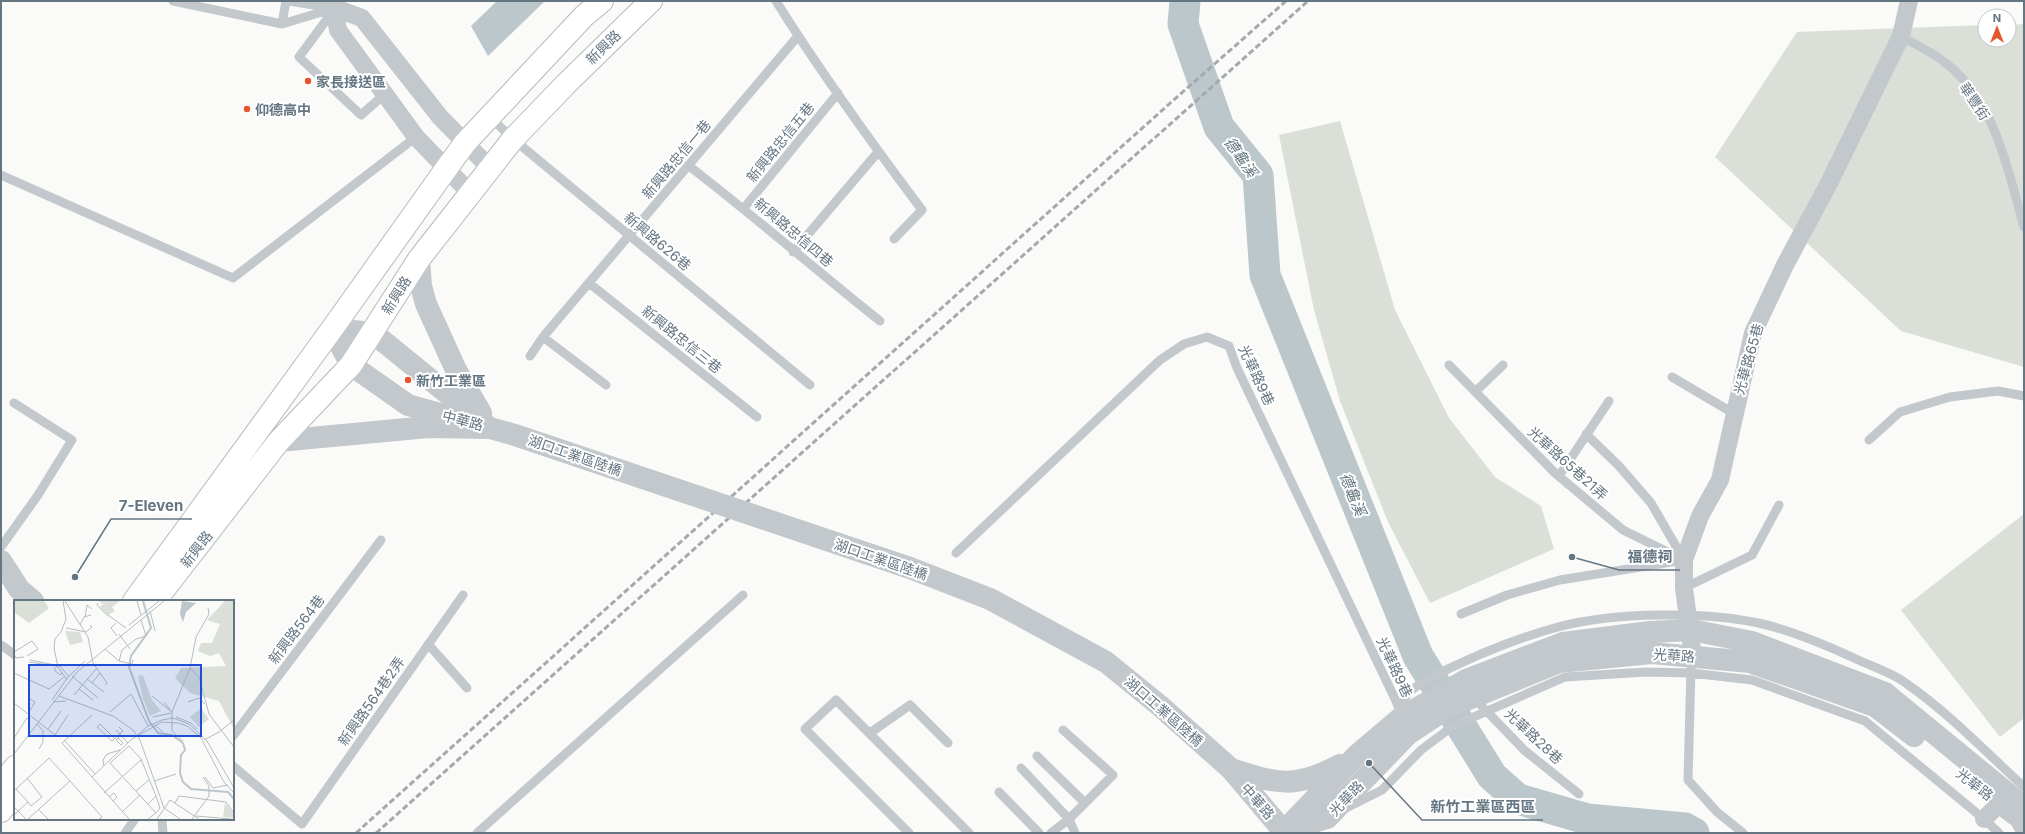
<svg xmlns="http://www.w3.org/2000/svg" width="2025" height="834" viewBox="0 0 2025 834" font-family="Inter,'Noto Sans TC',sans-serif">
	<rect width="100%" height="100%" fill="#fafaf8"/>
	<!-- green -->
	<path fill="#dadfd7" d="M2024,24V367L1901,331L1715,157L1797,32L1985,25V40H2009V25Z
		M1340,121L1395,310L1449,418L1495,477L1541,506L1554,549L1430,603L1388,522L1340,401L1314,310L1279,135Z
		M2024,514V718L2000,737L1901,610Z"/>
	<!-- water -->
	<path fill="#bbc7cb" d="M497,1H545L488,56L471,26Z"/>
	<g fill="none" stroke-linecap="round" stroke-linejoin="round">
		<!-- river -->
		<path stroke="#bbc7cb" stroke-width="31" d="M1185,1L1183,24L1219,127L1258,175L1265,275L1418,656L1492,776L1518,799L1587,819L1685,828L1694,833"/>
		<defs>
			<path id="primary" d="M134,601L332,329L446,169L465,143L584,16L602,1
				M155,601L279,441L351,365L419,259L513,139L566,84L651,1
				M1,786L15,767
				M1,811L15,792"/>
		</defs>
		<!-- primary casing -->
		<use href="#primary" stroke="#b5babe" stroke-width="24"/>
		<!-- service -->
		<path stroke="#c3c8cc" stroke-width="9" d="M173,1L282,24L335,8
			M289,1L332,8
			M776,1C821,73 871,142 922,210L894,239
			M333,11L299,57L361,115L385,94
			M282,24L286,1
			M1901,36C1916,45 1934,53 1947,64C1996,103 2008,171 2024,227
			M490,117L513,139L810,385
			M689,166C754,216 816,270 880,321
			M1,175L233,278L416,137
			M744,208L838,93
			M793,252L878,152
			M589,283L757,417
			M543,337L606,385
			M530,356L543,337L798,36
			M1449,365L1555,473L1623,530L1684,560
			M1672,377L1733,413
			M1475,392L1503,365
			M1586,434L1619,466L1651,503L1684,560
			M1869,440L1900,412L1950,397L1998,391L2024,396
			M1559,476L1609,401
			M1,547L38,495L72,440L14,403
			M956,553L1160,360L1184,344L1207,337L1229,346L1237,368L1396,701L1402,717
			M1684,588L1752,555L1779,505
			M1461,614L1507,595L1560,580L1684,560
			M428,644L467,688
			M1,645L15,655
			M1691,668L1688,780L1717,812L1743,833
			M1473,697L1524,750L1579,794
			M1402,715C1403,708 1403,701 1407,695C1415,682 1466,661 1481,654C1507,643 1532,634 1558,627C1614,612 1707,611 1763,624C1795,632 1826,645 1856,659C1873,667 1893,673 1907,684C1950,714 1986,752 2024,787
			M870,733L910,705L948,743
			M233,736L381,540
			M1037,756L1084,802
			M233,766L302,824L463,595
			M1021,768L1069,819L1075,833
			M999,792L1039,833
			M1346,808L1382,790L1421,750L1453,726L1565,677L1646,672L1691,673L1752,680L1865,721L1984,819L1999,833
			M162,819L163,833
			M125,833L135,819
			M477,833L743,595
			M909,833L805,729L836,700L969,833
			M1051,833L1069,819L1113,775L1063,730"/>
		<!-- minor -->
		<path stroke="#c3c8cc" stroke-width="18" d="M333,1L338,30L416,137L471,194
			M335,8L362,18L440,117L491,169
			M1693,657L1684,588V560L1700,516L1720,480L1753,333L1785,265L1828,185L1901,36L1909,1
			M1984,819L2000,803"/>
		<!-- tertiary -->
		<path stroke="#c3c8cc" stroke-width="22" d="M419,259L421,286L426,304L456,370L481,413
			M332,329L351,365L408,405L458,419
			M332,329L373,333L485,424
			M279,441L428,427L490,428
			M1,561L19,589L33,601
			M1231,769C1278,784 1295,789 1340,765
			M1231,769L1285,833
			M2000,803L2020,818L2024,825
			M1287,830L1327,818L1408,734L1449,707L1559,662L1652,653L1750,662L1875,706L1914,736
			M1284,831L1356,756L1402,717L1466,680L1563,643L1650,632L1691,630L1752,642L1885,693L2024,807"/>
		<!-- primary -->
		<use href="#primary" stroke="#fff" stroke-width="22"/>
		<!-- rail -->
		<path stroke="#a2aab0" stroke-width="3" stroke-dasharray="6 3" stroke-linecap="butt" d="M356,833L1168,105L1286,1
			M376,833L1308,1"/>
		<!-- tertiary-bridge -->
		<path stroke="#c3c8cc" stroke-width="22" d="M490,428L515,435L910,568L990,599L1106,662L1159,705L1231,769"/>
	</g>
	<!-- markers -->
	<g fill="#e4572e" stroke="#fff" stroke-width="1.5">
		<circle cx="308" cy="81" r="4"/>
		<circle cx="247" cy="109" r="4"/>
		<circle cx="408" cy="380" r="4"/>
	</g>
	<g text-anchor="middle" dominant-baseline="central" stroke-width="4" stroke-linejoin="round" paint-order="stroke">
		<!-- street labels -->
		<g font-size="14" fill="#657683" stroke="#fff">
			<text transform="translate(603 47) rotate(-44)">新興路</text>
			<text transform="translate(1975 101) rotate(56)">華豐街</text>
			<text transform="translate(780 142) rotate(-51)">新興路忠信五巷</text>
			<text transform="translate(676 159) rotate(-50)">新興路忠信一巷</text>
			<text transform="translate(794 232) rotate(40)">新興路忠信四巷</text>
			<text transform="translate(658 241) rotate(40)">新興路626巷</text>
			<text transform="translate(396 295) rotate(-58)">新興路</text>
			<text transform="translate(682 339) rotate(39)">新興路忠信三巷</text>
			<text transform="translate(1748 359) rotate(-74)">光華路65巷</text>
			<text transform="translate(1257 375) rotate(65)">光華路9巷</text>
			<text transform="translate(463 420) rotate(15)">中華路</text>
			<text transform="translate(575 455) rotate(19)">湖口工業區陸橋</text>
			<text transform="translate(1568 463) rotate(42)">光華路65巷21弄</text>
			<text transform="translate(196 549) rotate(-52)">新興路</text>
			<text transform="translate(881 559) rotate(19)">湖口工業區陸橋</text>
			<text transform="translate(296 629) rotate(-53)">新興路564巷</text>
			<text transform="translate(1674 655) rotate(4)">光華路</text>
			<text transform="translate(1395 667) rotate(65)">光華路9巷</text>
			<text transform="translate(371 701) rotate(-55)">新興路564巷2弄</text>
			<text transform="translate(1164 711) rotate(41)">湖口工業區陸橋</text>
			<text transform="translate(1534 736) rotate(43)">光華路28巷</text>
			<text transform="translate(1975 784) rotate(38)">光華路</text>
			<text transform="translate(1346 798) rotate(-46)">光華路</text>
			<text transform="translate(1258 801) rotate(49)">中華路</text>
		</g>
		<!-- poi labels -->
		<g font-size="14" font-weight="bold" fill="#657683" stroke="#fff" text-anchor="start">
			<text x="316" y="81">家長接送區</text>
			<text x="255" y="109">仰德高中</text>
			<text x="416" y="380">新竹工業區</text>
		</g>
		<!-- water labels -->
		<g font-size="15" font-style="italic" fill="#60757c" stroke="#fff">
			<text transform="translate(1241 157) rotate(55)">德龜溪</text>
			<text transform="translate(1353 494) rotate(68)">德龜溪</text>
		</g>
	</g>
	<!-- overview -->
	<g transform="translate(14 600)">
		<rect width="220" height="220" fill="#fafaf8"/>
		<path d="M0,1H30L35,8L15,23L0,12ZM85,1H106L98,7L101,11L94,15L86,7L93,1L88,4ZM211,1H220V129L205,101L176,93L161,78L167,68L212,66L205,53L196,56L184,51L187,43H198L206,24L193,20ZM51,31L66,32L69,42L56,45ZM129,75L138,100L147,111L136,116L129,99L124,76ZM187,108L195,119L185,127L176,117ZM211,203L220,214V218L209,217Z" fill="#dadfd7"/>
		<path d="M168,1L182,3L172,12L169,22L166,14Z" fill="#bbc7cb"/>
		<path fill="none" stroke="#bbc7cb" stroke-width="2" d="M129,1L137,28L117,56L115,67L135,121L144,133L158,135L169,143L171,150L167,155L166,173L169,182L177,189L214,192L220,199"/>
		<path fill="none" stroke="#b5bdc2" stroke-width="1" d="M49,1L52,19L47,32L41,39L40,48L44,67L53,80M51,1L74,37L79,63L93,83L91,85M123,1L127,15M84,3L83,5L91,13L112,28M136,11L141,31M71,17L73,5L78,9M102,23L97,28L103,36M66,25L70,17L77,15M115,25L145,1M52,28L72,32L78,27L76,25M105,34L116,49M91,49L105,61L118,64L119,60M0,52L18,41L24,49L13,56M0,54L2,58L10,57M16,60L46,66L55,77M105,61L108,50L122,39L132,36L127,20M15,62L41,66M43,66L40,70L46,75L48,73M176,68L185,77L195,114L220,147M0,73L35,89L50,77M58,76L84,98M73,79L90,92M78,83L86,73M65,89L79,100M60,95L83,68M45,96L99,116L119,130L126,140L150,208M138,96L158,112M38,100L54,77L71,61M39,102L52,101M150,102L158,112M174,102L185,98L191,104M0,103L41,135L54,115M15,112L21,102L16,99M96,112L117,94L134,126M78,115L48,143L78,177L118,139L148,122L164,123L173,126L187,138L210,182L220,193M139,117L157,113M162,117L177,123L183,129M23,124L29,131V142L25,149M140,124L149,132M83,127L98,141L109,131L105,127M83,127L86,124L101,139M34,129L47,111M102,130L114,143M124,135L134,126L148,120L159,118L175,124L193,141L220,188M0,138L13,118L16,121M104,138L109,143L107,145L102,140L106,136M50,140L81,174M190,140L205,132L220,120M169,141L158,131V112L176,68L182,37L195,14L194,8M0,154L63,72L150,1M96,163L115,146L127,159L142,196L134,204M96,163L142,213L134,219M90,166L89,160L93,154L106,150M78,177L115,219M191,177L199,188L214,185M13,178L28,197L17,206L14,202M140,181L162,174M2,189L35,158L56,181M0,190L2,189L14,202L0,215M122,191L135,180M90,193L127,160M95,197L100,193L103,197L99,201M161,203L165,196L212,202L220,213M0,207L12,219M150,208L166,219M25,210L34,219M108,212L126,195M142,213L146,208L142,196M182,216L217,219M14,219L56,181L88,217L85,219M143,219L156,200L185,219M178,219L195,196V186L189,177"/>
		<path fill="#1d4ed8" fill-opacity="0.15" stroke="#1d4ed8" stroke-width="2" d="M15,65H187V136H15Z"/>
		<rect width="220" height="220" fill="none" stroke="#657683" stroke-width="2"/>
	</g>
	<!-- callouts -->
	<path fill="none" stroke="#657683" stroke-width="1.5" d="M75 577L111 519H192M1572 557L1619 570H1680M1369 763L1422 820H1543"/>
	<g fill="#657683" stroke="#fff" stroke-width="1.5">
		<circle cx="75" cy="577" r="4"/>
		<circle cx="1572" cy="557" r="4"/>
		<circle cx="1369" cy="763" r="4"/>
	</g>
	<g font-size="15" text-anchor="middle" font-weight="bold" fill="#657683" stroke="#fff" stroke-width="4" stroke-linejoin="round" paint-order="stroke">
		<text x="151" y="511">7-Eleven</text>
		<text x="1650" y="562">福德祠</text>
		<text x="1483" y="812">新竹工業區西區</text>
	</g>
	<!-- border -->
	<rect width="2025" height="834" fill="none" stroke="#657683" stroke-width="4"/>
	<!-- north arrow -->
	<g transform="translate(1997 28)"><circle r="19" fill="#ffffff" stroke="#c1c8cd"/>
	<path d="M0-3L7 15L0 10L-7 15Z" fill="#e4572e"/>
	<text y="-6" font-size="11" font-weight="bold" text-anchor="middle" fill="#657683">N</text>
	</g>
</svg>
